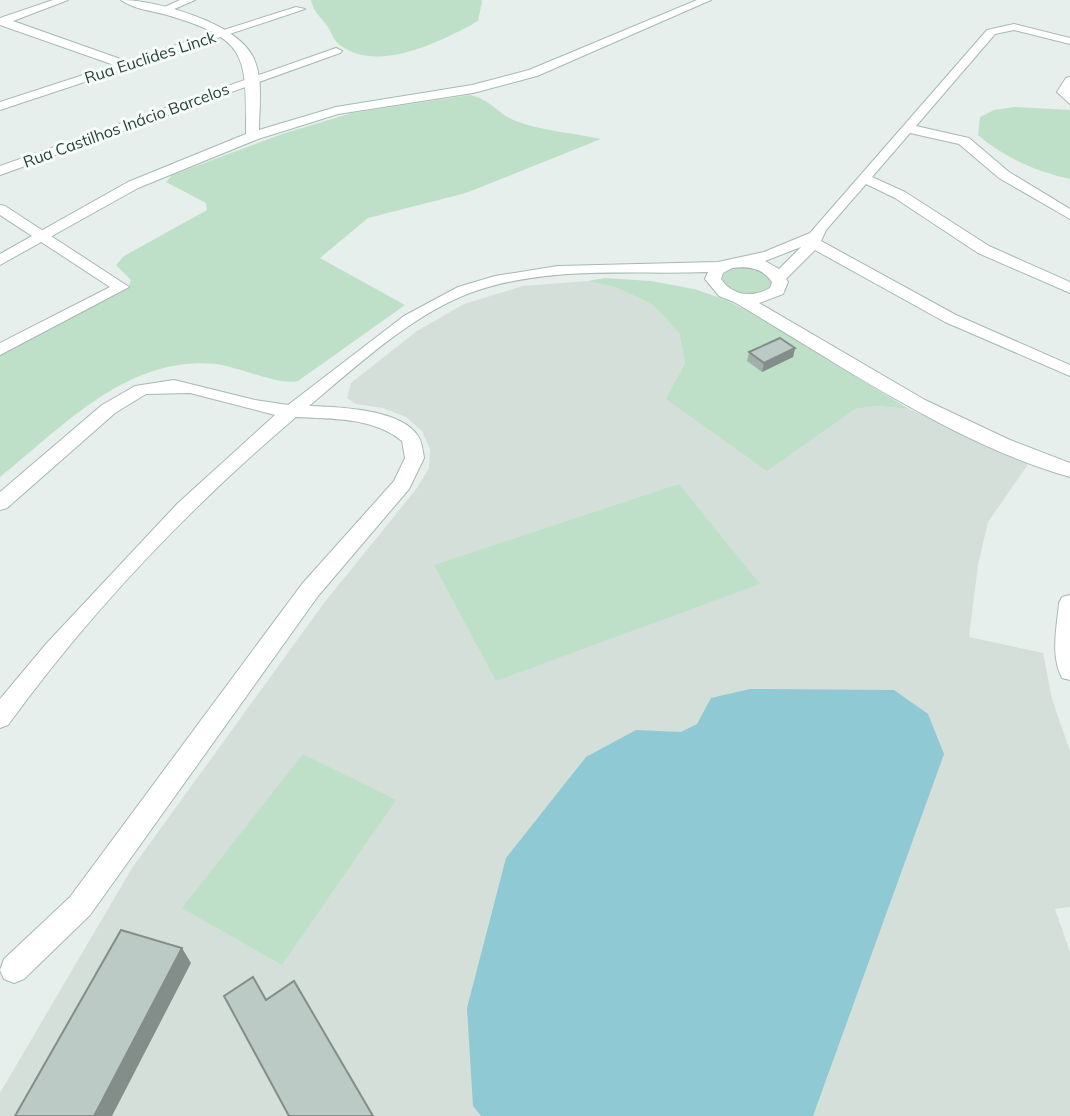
<svg xmlns="http://www.w3.org/2000/svg" width="1070" height="1116" viewBox="0 0 1070 1116" font-family="Mulish,sans-serif">
	<rect width="100%" height="100%" fill="#e6efeb"/>
	<!-- built -->
	<path fill="#d4dfda" d="M588,281L618,288L653,305L679,333L685,363L667,399L841,418L855,409L877,406L909,409L1029,463L988,522L978,565L969,637L1043,653L1052,699L1070,751V907L1055,909L1070,952V1116H0V1093L132,868L324,603L417,488L429,468L430,449L422,431L406,417L383,408L356,404L347,398L351,383L417,331L464,304L523,286Z"/>
	<!-- green -->
	<path fill="#bfe0c8" d="M311,0H481L482,2L478,21C443,41 377,74 340,45C333,40 332,33 328,27C320,16 314,13 311,0Z
		M470,95C492,100 496,113 516,121C543,131 573,133 601,139L466,193L368,218L320,258L405,305L298,381C280,386 239,367 216,364C127,355 63,427 0,477V355L128,288L131,280L116,265L124,256L207,210L206,203L166,182L172,175L282,134L352,113Z
		M1014,107L1070,110V179C1035,171 1005,158 978,135L980,117L994,110Z
		M743,267L767,274L772,281L769,288C755,297 724,297 722,276L727,270Z
		M605,278L651,281L694,289L726,300L756,315L909,409L877,406L855,409L767,471L666,399L685,363L679,333L653,305L618,288L588,281Z
		M679,484L760,584L496,681L434,565Z
		M303,754L396,800L282,965L182,908Z"/>
	<!-- water -->
	<path fill="#8ec9d4" d="M750,689L894,690L928,714L944,754L813,1116H481L473,1106L467,1008L506,858L586,757L636,730L681,732L697,724L711,698Z"/>
	<g fill="none" stroke-linecap="round" stroke-linejoin="round">
		<defs>
			<path id="street" d="M53,0H68L13,21L126,61L296,7L305,9L0,110V102L114,65L0,25V18Z
				M180,0H195L165,13L156,11Z
				M1014,24L1070,38V44L1014,30L995,34L916,126L969,138L1009,172L1070,209V219L999,178L959,144L910,133L872,177L905,192L989,246L1070,282V293L978,253L895,198L866,184L826,230L821,241L956,315L1070,365V376L945,322L815,250L786,279L788,282L783,294L759,303L925,400L1010,440L1070,463V477C954,444 838,363 734,302L719,296L705,279L708,272C629,275 546,265 470,293C411,315 357,366 309,406C338,407 401,409 418,436C422,442 423,451 424,458L409,489L318,596L90,915L24,979L14,983L4,979L0,970L4,959L70,897L302,584L394,481L405,458L402,441C373,417 332,419 296,417C190,507 90,612 8,725L0,728V699L46,644L177,504L275,415L190,393L146,394L115,413L7,508L0,510V492L102,405L135,386L174,380L255,400L288,405L404,316L458,287L495,276L558,266L718,262L764,252L810,233L987,30ZM801,247L779,269L765,261ZM732,268C748,266 763,268 772,282L770,288C753,298 732,296 721,279L723,273Z
				M336,48L342,51L340,53L0,175V166Z
				M1070,77V104L1057,92L1066,78Z
				M0,205L5,206L129,287L0,355V343L110,287L0,215Z
				M1070,595V680L1062,678C1050,655 1057,627 1059,603L1062,597Z"/>
			<path id="secondary" d="M121,0C156,0 234,22 252,55C264,77 259,106 259,130L336,107L472,85L529,70L697,0H711L537,76L473,93L338,114L258,139L138,188L0,265V254L128,182L246,134C246,56 249,39 167,15C153,11 133,9 121,0Z"/>
		</defs>
		<!-- street casing -->
		<use href="#street" stroke="#a8b8b2" stroke-width="2"/>
		<!-- secondary casing -->
		<use href="#secondary" stroke="#a4bbb3" stroke-width="2"/>
		<!-- street -->
		<use href="#street" fill="#fff" fill-rule="evenodd"/>
		<!-- secondary -->
		<use href="#secondary" fill="#fff" fill-rule="evenodd"/>
	</g>
	<!-- wall -->
	<path fill="#a1aea9" d="M795,348L793,357L762,372L747,361L749,352Z"/>
	<!-- shaded-wall -->
	<path fill="#838d89" d="M795,348L793,357L762,372L764,363Z
		M182,948L191,963L112,1116H94Z"/>
	<!-- building -->
	<path fill="#bbcac4" stroke="#838d89" stroke-width="2" d="M780,338L795,348L764,363L749,352Z
		M121,930L182,948L94,1116H15Z
		M253,977L266,1000L294,981L373,1116H289L224,996Z"/>
	<g text-anchor="middle" dominant-baseline="central" stroke-width="6" stroke-linejoin="round" paint-order="stroke">
		<!-- far-street labels -->
		<g font-size="16" fill="#24423a" stroke="#f7fbf9">
			<text transform="translate(150 57) rotate(-18)">Rua Euclides Linck</text>
			<text transform="translate(126 125) rotate(-20)">Rua Castilhos Inácio Barcelos</text>
		</g>
	</g>
</svg>
